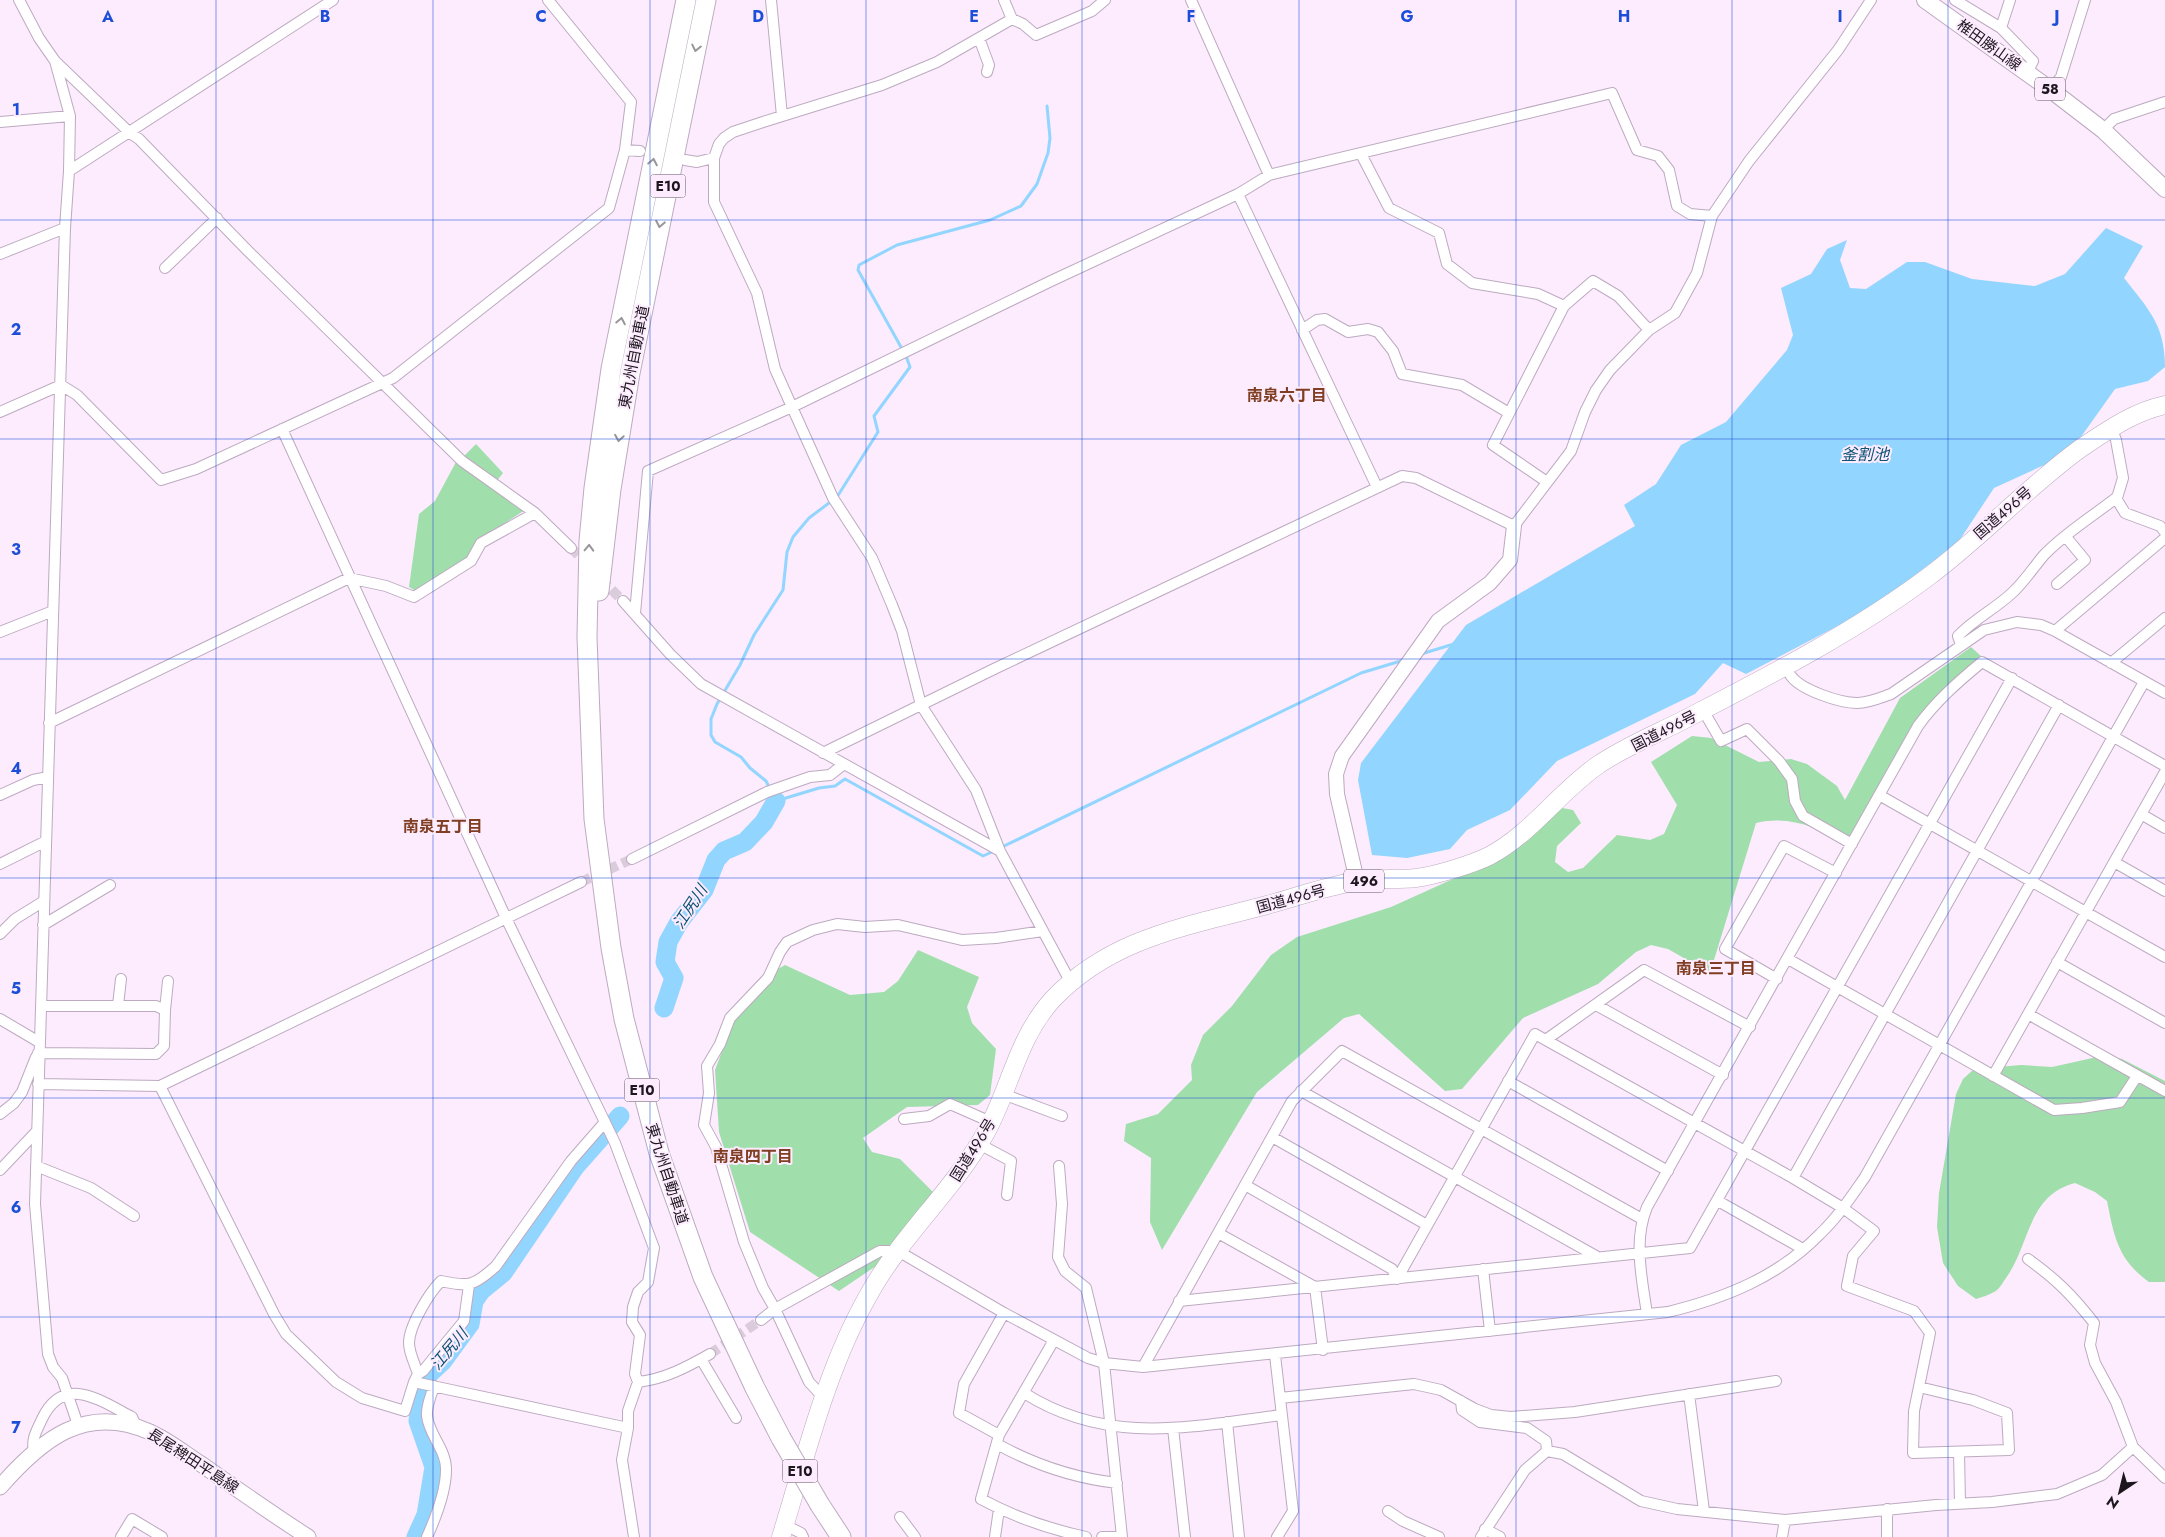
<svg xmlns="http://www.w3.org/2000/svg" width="2165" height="1537" viewBox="0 0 2165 1537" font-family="Jost,'Noto Sans JP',sans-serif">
	<rect width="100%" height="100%" fill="#fcecfe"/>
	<!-- green -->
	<path fill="#a0deab" d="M476,444L503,473L496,482L463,457Z
		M456,462L525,510L477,541L467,558L416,591L409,587L419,514L435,501Z
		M1971,647L1981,656L1924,710L1847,842C1815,828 1791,815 1756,823L1710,973L1668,949L1651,945L1636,952L1598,984L1523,1018L1462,1089L1445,1091L1359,1014L1344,1018L1257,1092L1162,1250L1150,1222L1151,1158L1124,1141L1126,1124L1158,1114L1192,1080L1191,1065L1203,1035L1232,1006L1271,955L1297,937L1391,907L1495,860L1557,807L1573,810L1581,823L1557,846L1555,862L1568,872L1583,868L1617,835L1650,840L1664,834L1677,805L1651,762L1692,736L1711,738L1759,762L1791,759L1807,764L1837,786L1845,800L1900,698Z
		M918,950L979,977L967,1007L972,1023L996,1049L990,1095L978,1105L907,1107L863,1138L872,1152L900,1159L934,1193L879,1264L839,1291L750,1232L719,1132L715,1070L733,1023L771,973L785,965L850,995L884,992L898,981Z
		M2106,1055L2122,1059L2165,1081V1282H2149C2118,1260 2114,1236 2107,1201L2095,1192L2075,1183C2027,1196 2031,1243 2006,1278C2003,1282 1999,1290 1994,1292C1989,1295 1982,1297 1976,1299L1958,1286L1943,1263L1937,1227L1939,1193L1956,1094L1963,1079L1974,1069L2021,1065L2052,1067Z"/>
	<!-- water -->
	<path fill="#92d5fe" d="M2106,228L2143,246L2124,278C2149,310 2165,325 2165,367L2148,381L2115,389L2078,441L2053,461L1994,488L1959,541L1874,607L1746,674L1723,663L1695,694L1557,761L1510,810L1467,830L1450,849L1407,858L1372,855L1358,780L1361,763L1466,625L1635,526L1624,505L1656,484L1681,445L1726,422L1787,350L1793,335L1781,288L1811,274L1827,249L1847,240L1840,260L1850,288L1866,289L1907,262H1925L1972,279L2035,286L2065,274Z"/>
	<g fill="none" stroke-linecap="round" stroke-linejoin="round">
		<!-- stream -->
		<path stroke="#92d5fe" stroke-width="3" d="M1421,654L1454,644
			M1002,847L1361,673L1404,660
			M994,851L983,856L845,779L835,786L819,788L776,801L766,781L750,768L741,757L715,742L711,735V719L717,704L740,665L754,635L783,590L787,552L793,537L809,518L837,497L878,432L874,416L910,367L906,356L858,270L859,265L897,245L990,220L1021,206L1037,184L1048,153L1050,138L1047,106"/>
		<!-- river -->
		<path stroke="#92d5fe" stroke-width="19" d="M664,1008L674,978L665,962L668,942L679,922L704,890L716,860L724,851L745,842L764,822L776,801
			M416,1537L426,1515L434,1467L418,1421L421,1393L429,1374L443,1361L470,1324L474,1301L481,1291L503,1273L575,1167L620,1116"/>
		<!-- minor-tunnel -->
		<path stroke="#dbccdc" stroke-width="10" stroke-dasharray="10 5" stroke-linecap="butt" d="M571,548L589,566
			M601,579L623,601
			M581,882L632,859
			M710,1354L761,1320"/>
		<defs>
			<path id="minor" d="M19,0L39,38L55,61L130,133L139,139L248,251L462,461L535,513L571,548
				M771,0L782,116
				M1004,0L1012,19L1023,24L1036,35L1092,11L1105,0
				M1191,0L1269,175
				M1955,0L2001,28L2033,61L2027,73
				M1012,19L937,62L882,85L763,122L733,132L724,138L719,144L714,158V202L757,293L775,369L792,407L833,498L872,558L892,605L902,631L921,705L976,790L1000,851L1071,983
				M2001,28L2010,0
				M979,38L989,65L987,72
				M55,61L70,116L69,171L65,228L35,1204L48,1354L53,1367L62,1378L78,1425
				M2051,90L2061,77L2085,0
				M0,122L70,116
				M2103,130L2114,119L2165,102
				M625,150L640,151
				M1361,154L1389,208L1439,233L1447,264L1472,283L1538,294L1564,306
				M685,160L697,162L714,158
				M69,171L333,0
				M1238,194L1377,487
				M0,254L65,228
				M165,268L217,218
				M1302,330L1317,320L1325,319L1348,332L1368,329L1378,332L1393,351L1402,374L1462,385L1509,413
				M0,412L61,385L77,395L161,480L196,469L393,378L609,208L625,150L631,102L548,0
				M2111,427L2116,440L2123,478L2117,498
				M282,429L506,918L615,1143L654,1248L648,1282L638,1292L633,1307L632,1322L640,1335L635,1374L638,1382
				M1547,482L1493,445L1564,306L1593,281L1618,296L1649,330
				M2057,584L2085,560L2066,537
				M623,601L670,654L701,684L1000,851
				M635,613L648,471L792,407L1051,281L1238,194L1269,175L1612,93L1637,150L1658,156L1669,170L1677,206L1690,214L1712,216
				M2055,631L2165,538
				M0,632L53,611
				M1961,645L1958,636C1974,619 1995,609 2012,593C2024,582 2033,568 2044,555C2065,533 2093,516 2116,498L2125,513L2160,526L2165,532
				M2111,663L2165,618
				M1785,666C1787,669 1788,673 1791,676C1801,690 1840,703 1857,703C1869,703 1880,698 1891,694L1984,630L2017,622L2041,625L2055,631L2165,693
				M1703,710L1721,741L1747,729L1779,761L1792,779L1795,801L1803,816L1852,844
				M49,723L349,578L386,586L414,597L471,561L481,543L535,513
				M823,753L994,669L1402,476L1416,478L1514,526L1571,451L1585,412L1596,390L1610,370L1649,330L1675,313L1697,273L1712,216L1749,161L1838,50L1871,0
				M0,795L33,780L48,777
				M1879,795L2165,957
				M2141,814L2165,828
				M632,859L767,792L810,777L830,775L844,764
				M2114,862L2165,891
				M0,864L46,841
				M43,925L110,885
				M0,934L15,919L44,901
				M1788,959L2054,1110L2082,1108L2120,1102L2137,1076
				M2057,962L2165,1023
				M1777,979L1725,949L1784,846L1836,873
				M118,1005L121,979
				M1596,1005L1723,1075
				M165,1010L168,981
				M2028,1014L2165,1091
				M0,1019L39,1042
				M1547,1039L1644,970L1750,1027
				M38,1053L156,1054L164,1046L165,1010L156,1006H41
				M1993,1076L2165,772
				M1508,1081L1668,1171
				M38,1084L160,1086L581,882
				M160,1086L274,1314L286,1334L336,1382L362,1398L405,1411L414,1382L628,1428V1411L638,1382C665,1379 687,1367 710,1354
				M1301,1091L1596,1256
				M1003,1094L1062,1116
				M0,1114L14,1103L22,1092L36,1057
				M904,1119L929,1116L950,1104L991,1122
				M1272,1137L1427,1225
				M979,1144L1011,1161L1007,1195
				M36,1166L91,1188L134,1216
				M1059,1166L1062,1204L1058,1257L1065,1271L1086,1288L1104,1363L1122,1537
				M0,1170L37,1131
				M1793,1178L2059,705
				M1245,1185L1392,1269L1397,1279
				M1718,1201L1803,1249
				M1218,1233L1315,1287
				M2028,1259C2057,1280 2072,1295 2094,1323L2090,1345L2095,1363L2116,1402L2133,1447L2165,1478
				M1483,1269L1490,1331
				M1397,1279L1535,1034L1793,1178L1843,1208L1874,1231L1853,1256L1847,1286L1914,1311L1930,1333L1914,1411L1913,1453L2009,1450L2007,1413L1973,1400L1919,1387
				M1315,1287L1323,1350
				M1179,1301L1690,1248L2012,678
				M1647,1314C1642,1279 1633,1241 1647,1207L1918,726C1936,701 1959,681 1982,662L2165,766
				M761,1320L775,1309L880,1251H898L1004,1313L1088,1358L1104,1363L1143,1367L1668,1312C1725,1298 1778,1277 1820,1234C1838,1217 1851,1197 1865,1177L2144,682
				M1054,1340L999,1435L981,1499C1014,1517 1049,1529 1086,1537
				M1275,1355L1293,1511L1277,1537
				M701,1359L736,1418
				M1143,1367L1292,1101L1342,1051L1642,1219
				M418,1374L423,1371L464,1321L469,1285
				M414,1382L418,1374C415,1364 409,1353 409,1343C409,1326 429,1293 441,1281C469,1287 474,1286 496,1266L571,1161L605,1122
				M1024,1393C1108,1446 1189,1427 1281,1415
				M1689,1394L1704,1511
				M824,1398L809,1382L775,1309L763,1288L744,1242L716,1147L704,1125L709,1093L707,1066L720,1044L730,1018L768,978L780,952L787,942L813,930L837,924L865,927L898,925L962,940L996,938L1043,931
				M1280,1398L1414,1384L1441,1390L1475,1409L1491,1415L1511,1417L1575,1412L1776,1381
				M1461,1401L1462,1410L1480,1422L1527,1428L1546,1441L1547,1451
				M1227,1422L1239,1537
				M628,1428L622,1460L634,1537
				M1173,1428L1185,1537
				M999,1435L959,1413L964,1384L1004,1313
				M997,1444C1035,1465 1074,1478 1117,1483
				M34,1451C31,1439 37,1430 42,1419C64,1373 101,1401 132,1417L136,1426
				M1959,1452L1960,1503
				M1388,1511L1403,1521L1439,1537
				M900,1517L915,1537
				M785,1525L801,1533L803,1537
				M1485,1529L1500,1537
				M121,1537L132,1519L162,1537
				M427,1537C436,1517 446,1492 446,1470C447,1451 429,1435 427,1416C426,1406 431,1396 434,1386
				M995,1537L999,1509
				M1102,1537H1122
				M1481,1537L1525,1470L1547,1451L1563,1454L1641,1501L1677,1509L1785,1520L1936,1505L1992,1502L2057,1494L2102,1475L2133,1447
				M1782,1537L1785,1520
				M1887,1537V1509"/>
			<path id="tertiary" d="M1357,881L1337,794L1336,774L1342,756L1438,621L1490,583L1510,560L1514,526"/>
			<path id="secondary" d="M0,1487C41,1440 85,1403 150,1432C168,1440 184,1453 201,1464C237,1489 272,1514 308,1537"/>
			<path id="primary" d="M1925,0L2051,90L2103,130L2165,189"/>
			<path id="trunk" d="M781,1537C806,1456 826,1370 868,1296C900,1237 952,1192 985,1134C1010,1090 1017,1038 1053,999C1112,937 1189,926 1267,905C1297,897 1329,885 1359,881C1378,878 1397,880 1416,878C1434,876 1473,864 1489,856C1531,834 1559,792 1598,765C1629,744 1666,730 1699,712C1778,671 1857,630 1928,577C1982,537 2027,487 2081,448C2108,430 2133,412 2165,405"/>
			<path id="motorway" d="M686,0L611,369L594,488L589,541L587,637L594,819L611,948L624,1019L659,1153L703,1277L755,1388L781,1438
				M599,591L611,489L630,373L706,0
				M820,1505L841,1537"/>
		</defs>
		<!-- minor casing -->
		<use href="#minor" stroke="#bdaac0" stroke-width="12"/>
		<!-- tertiary casing -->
		<use href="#tertiary" stroke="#bdaac0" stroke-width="16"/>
		<!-- secondary casing -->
		<use href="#secondary" stroke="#bdaac0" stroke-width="17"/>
		<!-- primary casing -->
		<use href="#primary" stroke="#bdaac0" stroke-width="18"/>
		<!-- trunk casing -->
		<use href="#trunk" stroke="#bdaac0" stroke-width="19"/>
		<!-- motorway casing -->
		<use href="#motorway" stroke="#bdaac0" stroke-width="21"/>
		<!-- minor -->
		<use href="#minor" stroke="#fff" stroke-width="10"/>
		<!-- tertiary -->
		<use href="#tertiary" stroke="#fff" stroke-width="14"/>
		<!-- secondary -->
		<use href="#secondary" stroke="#fff" stroke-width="15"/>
		<!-- primary -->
		<use href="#primary" stroke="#fff" stroke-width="16"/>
		<!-- trunk -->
		<use href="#trunk" stroke="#fff" stroke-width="18"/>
		<!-- motorway -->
		<use href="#motorway" stroke="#fff" stroke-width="19"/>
		<defs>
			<path id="motorway-bridge" d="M781,1438L820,1505"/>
		</defs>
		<!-- motorway-bridge casing -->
		<use href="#motorway-bridge" stroke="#bdaac0" stroke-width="21" stroke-linecap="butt"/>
		<!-- motorway-bridge -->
		<use href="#motorway-bridge" stroke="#fff" stroke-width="19"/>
	</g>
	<!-- one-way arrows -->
	<defs><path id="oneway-chevron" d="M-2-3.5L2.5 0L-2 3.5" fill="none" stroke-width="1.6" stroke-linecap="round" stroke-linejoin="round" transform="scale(1.25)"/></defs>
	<g stroke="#99969a">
		<use href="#oneway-chevron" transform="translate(696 48) rotate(102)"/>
		<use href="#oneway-chevron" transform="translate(653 162) rotate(-79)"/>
		<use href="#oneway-chevron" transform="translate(660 224) rotate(101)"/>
		<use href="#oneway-chevron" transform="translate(621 321) rotate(-79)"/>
		<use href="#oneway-chevron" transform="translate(619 438) rotate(99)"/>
		<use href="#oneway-chevron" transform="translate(589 548) rotate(-88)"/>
	</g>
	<!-- grid -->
	<path fill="none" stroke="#1d4ed8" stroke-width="1" stroke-opacity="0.55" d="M216,0V1537M433,0V1537M650,0V1537M866,0V1537M1082,0V1537M1299,0V1537M1516,0V1537M1732,0V1537M1948,0V1537M0,220H2165M0,439H2165M0,659H2165M0,878H2165M0,1098H2165M0,1317H2165"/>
	<g text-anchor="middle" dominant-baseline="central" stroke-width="4" stroke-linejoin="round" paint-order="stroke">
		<!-- shield labels -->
		<g fill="#fcecfe" stroke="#605661" stroke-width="1">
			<rect x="2035" y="77.5" width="30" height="23" rx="4"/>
			<rect x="650.5" y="174.5" width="35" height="23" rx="4"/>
			<rect x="1344" y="869.5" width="40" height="23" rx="4"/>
			<rect x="624.5" y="1078.5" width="35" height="23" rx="4"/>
			<rect x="782.5" y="1459.5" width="35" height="23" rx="4"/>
		</g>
		<g font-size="14" font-weight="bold" fill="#1d161e">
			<text x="2050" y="89">58</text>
			<text x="668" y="186">E10</text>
			<text x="1364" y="881">496</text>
			<text x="642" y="1090">E10</text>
			<text x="800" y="1471">E10</text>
		</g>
		<!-- street labels -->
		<g font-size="15" fill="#1d161e" stroke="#fcecfe">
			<text transform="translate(1989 45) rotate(36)">椎田勝山線</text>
			<text transform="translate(634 357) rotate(-79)">東九州自動車道</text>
			<text transform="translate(2003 513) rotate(-41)">国道496号</text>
			<text transform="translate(1664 731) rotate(-27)">国道496号</text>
			<text transform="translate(1291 899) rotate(-15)">国道496号</text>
			<text transform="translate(973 1150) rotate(-58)">国道496号</text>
			<text transform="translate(667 1174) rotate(72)">東九州自動車道</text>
			<text transform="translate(193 1461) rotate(33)">長尾稗田平島線</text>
		</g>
		<!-- neighbourhood labels -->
		<g font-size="16" font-weight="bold" fill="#803e23" stroke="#fcecfe">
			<text x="1287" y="395">南泉六丁目</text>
			<text x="443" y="826">南泉五丁目</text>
			<text x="1716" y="968">南泉三丁目</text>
			<text x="753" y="1156">南泉四丁目</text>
		</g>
		<!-- water labels -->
		<g font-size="16" font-style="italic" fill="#0c5374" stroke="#fcecfe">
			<text x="1865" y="454">釜割池</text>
			<text transform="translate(690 907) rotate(-57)">江尻川</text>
			<text transform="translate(449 1349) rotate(-50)">江尻川</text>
		</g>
	</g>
	<g font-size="16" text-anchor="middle" font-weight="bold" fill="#1d4ed8" stroke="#fcecfe" stroke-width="4" stroke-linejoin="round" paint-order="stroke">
		<text x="108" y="22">A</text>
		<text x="325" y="22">B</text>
		<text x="541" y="22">C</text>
		<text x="758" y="22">D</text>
		<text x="974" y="22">E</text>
		<text x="1191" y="22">F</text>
		<text x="1407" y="22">G</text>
		<text x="1624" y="22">H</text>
		<text x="1840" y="22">I</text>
		<text x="2057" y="22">J</text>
		<text x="16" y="115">1</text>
		<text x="16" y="335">2</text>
		<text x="16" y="555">3</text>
		<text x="16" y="774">4</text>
		<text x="16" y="994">5</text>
		<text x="16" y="1213">6</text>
		<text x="16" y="1433">7</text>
	</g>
	<!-- north arrow -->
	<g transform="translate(2120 1492) rotate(215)" stroke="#fcecfe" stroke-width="4" paint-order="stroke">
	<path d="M0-4L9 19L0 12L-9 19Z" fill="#1d161e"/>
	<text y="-8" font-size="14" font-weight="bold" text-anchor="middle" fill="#1d161e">N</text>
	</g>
</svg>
